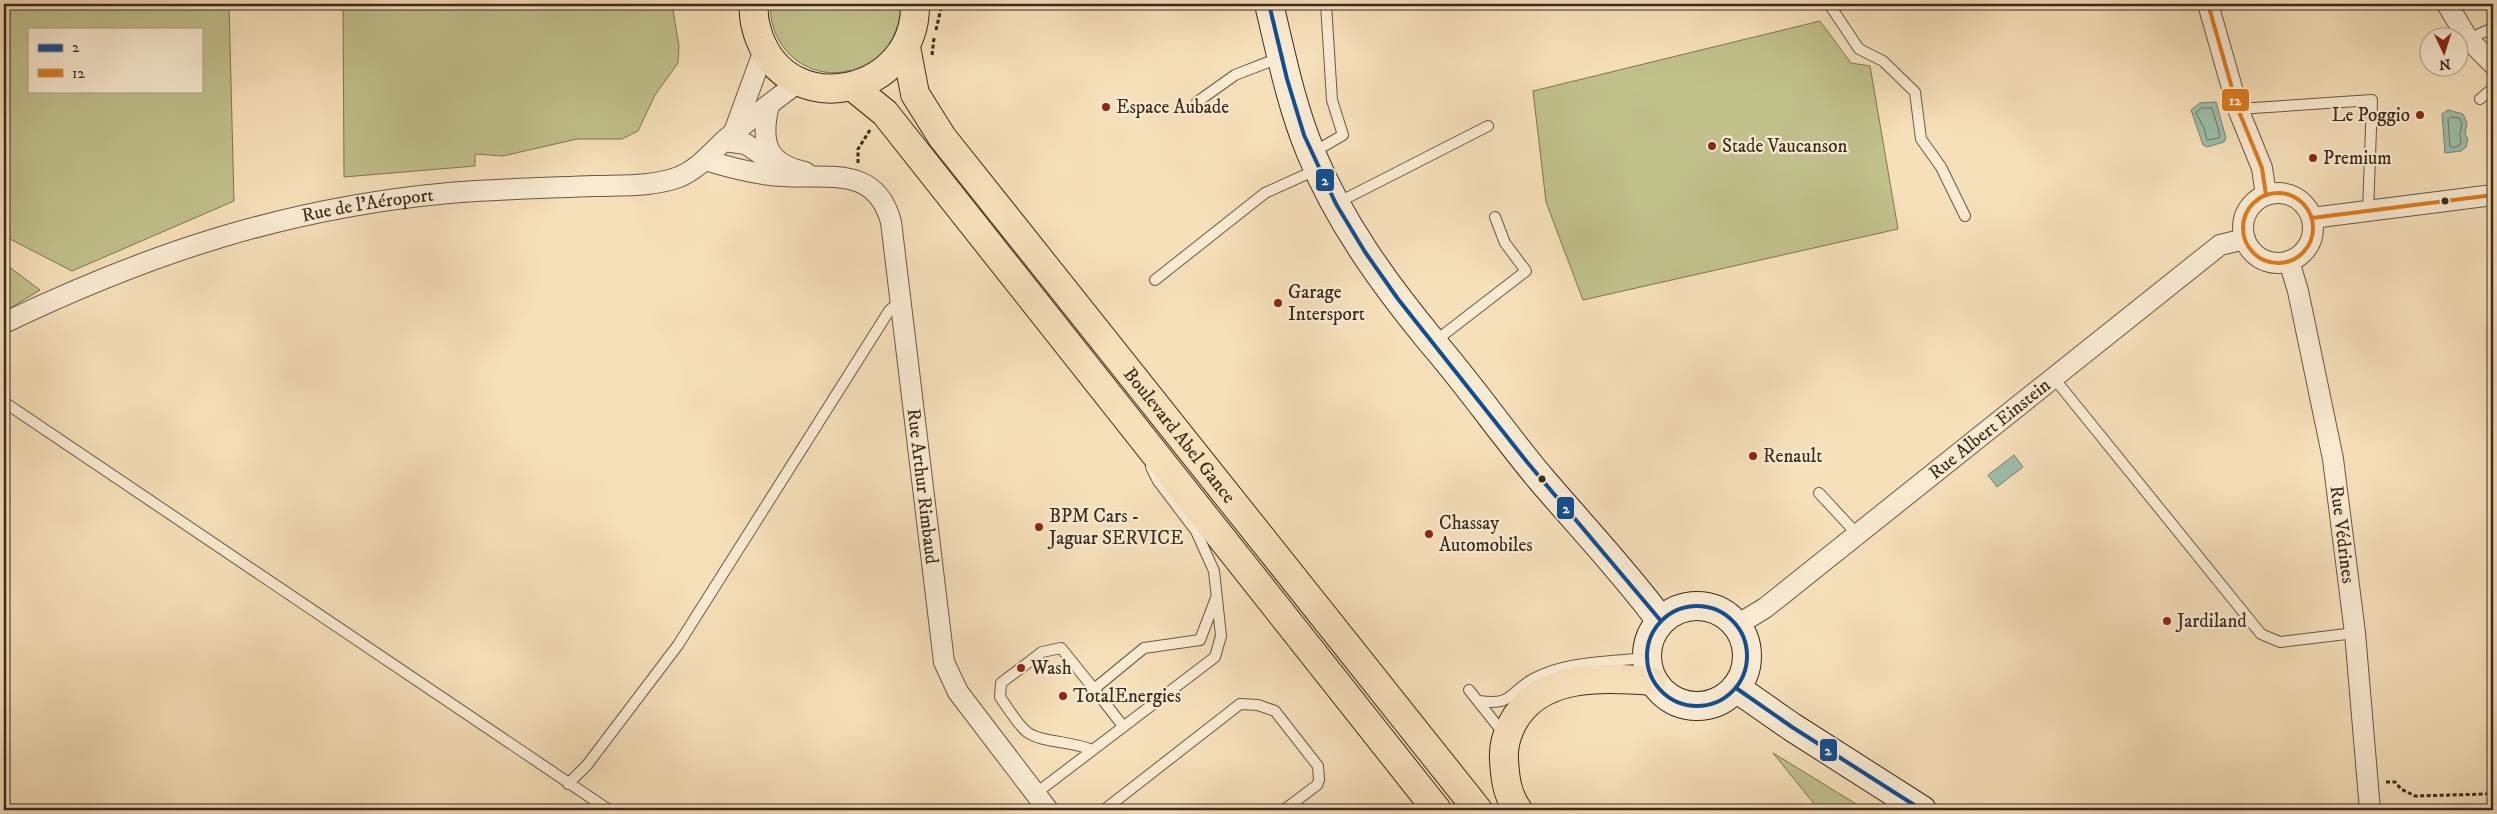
<svg xmlns="http://www.w3.org/2000/svg" width="2497" height="814" viewBox="0 0 2497 814" font-family="'IM FELL DW Pica',serif">
	<rect width="100%" height="100%" fill="#f6e0ba"/>
	<filter id="stains"><feTurbulence type="fractalNoise" baseFrequency=".004" numOctaves="4"/><feColorMatrix values="0 0 0 0 .2 0 0 0 0 .09 0 0 0 0 .02 0 0 0 .5 -.17"/></filter>
	<radialGradient id="worn" r=".72"><stop offset=".6" stop-color="#630" stop-opacity="0"/><stop offset="1" stop-color="#630" stop-opacity=".3"/></radialGradient>
	<!-- green -->
	<path fill="#c1c18c" stroke="#7e7654" fill-rule="evenodd" d="M4,4H229L234,201L72,271L4,236ZM29,29H201V91H29Z
		M343,4H672L679,46L678,63L655,95L638,131L622,139H577L503,156L475,154V166L344,177Z
		M771,4H901C902,15 899,22 895,33C883,66 837,83 806,66C783,55 768,28 771,4Z
		M1820,21L1851,63L1870,66L1898,229L1583,300L1546,202L1533,91Z
		M4,263L40,290L4,312Z
		M1773,753L1866,810H1867H1819Z"/>
	<!-- water -->
	<path fill="#9dbeab" stroke="#768372" d="M2216,102L2226,138L2224,142L2207,147L2203,145L2191,110L2200,103Z
		M2448,110L2463,114L2467,123L2465,134L2468,139L2466,147L2461,151L2445,153L2442,114Z
		M2014,455L2023,467L1997,487L1988,475Z"/>
	<g fill="none" stroke-linecap="round" stroke-linejoin="round">
		<!-- shore -->
		<path stroke="#6c7464" stroke-width="1" d="M2202,108H2212L2220,135L2219,138L2207,140L2204,128L2196,113Z
			M2451,117L2459,118L2462,124L2460,134L2461,144L2453,148L2450,146L2448,120Z"/>
		<defs>
			<path id="lane" d="M1829,4L1859,49L1883,61L1915,92L1921,139L1941,167L1965,216
				M2468,39L2493,28
				M2480,99L2493,88
				M1197,102L1235,75L1281,57
				M2238,109L2372,100L2368,213
				M1312,153L1343,135L1332,100L1326,4
				M1337,203L1488,126
				M1155,280L1265,193L1318,169
				M1434,342L1526,271L1505,243L1495,217
				M2053,377L2261,634L2280,642L2355,633
				M4,402L609,810
				M1819,493L1857,534
				M1469,690L1504,734
				M1479,701C1513,706 1508,693 1533,679C1566,661 1609,662 1646,658
				M1123,726L1094,689L1144,648L1200,640L1216,598
				M1092,750C1073,741 1042,743 1027,732C1017,724 1008,708 1000,697L1001,683L1042,652L1061,648L1094,689
				M568,784L587,765L678,645L889,311L900,301
				M1035,794L1215,657L1221,636L1214,571L1196,531L1158,481L1151,467
				M1104,810L1240,704L1258,705L1275,711L1318,766L1319,780L1317,785L1284,810"/>
			<g id="street">
				<path d="M2208,4L2238,109L2262,168L2266,195"/>
				<path d="M2447,4L2468,39L2493,64"/>
				<path d="M769,105C760,142 766,164 805,172"/>
				<path d="M734,132L764,50"/>
				<path d="M724,141L746,144L775,164"/>
				<path id="s1" d="M705,160C731,168 757,175 784,176C828,179 876,165 891,222L944,662L958,692L1048,810"/>
				<circle cx="2278" cy="228" r="35"/>
				<path d="M2312,218L2493,195"/>
				<path id="s2" d="M2289,261L2298,291L2333,459L2355,633L2370,810"/>
				<path id="s3" d="M4,323C150,253 286,208 449,193C497,189 545,188 594,186C622,185 652,187 679,177C698,169 710,154 725,140C749,120 774,100 799,82"/>
				<path id="s4" d="M1737,625L1765,608L2220,245L2245,239"/>
			</g>
			<path id="secondary" d="M1269,4C1281,54 1291,105 1311,153C1340,223 1385,285 1433,343C1471,387 1504,435 1541,479C1581,526 1624,571 1661,621
				M1647 656a50 50 0 1 1 100 0a50 50 0 1 1-100 0Z
				M1736,688L1792,727L1922,810"/>
			<g id="primary">
				<path d="M754,4C753,17 755,25 759,37C790,123 917,94 915,4"/>
				<path id="s5" d="M906,47L915,94L942,137L1478,810"/>
				<path d="M853,87L885,113L1437,810"/>
				<path d="M1518,810C1507,795 1505,778 1504,760C1503,746 1506,736 1512,724C1538,673 1604,677 1652,681"/>
			</g>
		</defs>
		<!-- lane casing -->
		<use href="#lane" stroke="#6a5844" stroke-width="12"/>
		<!-- street casing -->
		<use href="#street" stroke="#6a5844" stroke-width="22"/>
		<!-- secondary casing -->
		<use href="#secondary" stroke="#3b2a1d" stroke-width="30"/>
		<!-- primary casing -->
		<use href="#primary" stroke="#3b2a1d" stroke-width="30"/>
		<!-- path -->
		<path stroke="#3b2a1d" stroke-width="3" stroke-dasharray="4 2.5" stroke-linecap="butt" d="M936,30L942,4
			M932,55L934,38
			M858,163V149L870,130
			M2386,782H2395L2401,789L2415,796L2487,794L2493,791"/>
		<!-- lane -->
		<use href="#lane" stroke="#f9ebd2" stroke-width="10"/>
		<!-- street -->
		<use href="#street" stroke="#f9ebd2" stroke-width="20"/>
		<!-- secondary -->
		<use href="#secondary" stroke="#f9ebd2" stroke-width="28"/>
		<!-- primary -->
		<use href="#primary" stroke="#f6e0ba" stroke-width="28"/>
		<defs>
			<path id="bus-1" d="M1269,4L1287,79L1304,135L1336,204L1365,252L1398,299L1527,462L1661,621
				M1647 656a50 50 0 1 1 100 0a50 50 0 1 1-100 0Z
				M1736,688L1792,727L1922,810"/>
			<path id="bus-2" d="M2208,4L2238,109L2262,168L2266,195
				M2243 228a35 35 0 1 1 70 0a35 35 0 1 1-70 0Z
				M2312,218L2493,195"/>
		</defs>
		<!-- bus-1 casing -->
		<use href="#bus-1" stroke="#f9ebd2" stroke-width="8"/>
		<!-- bus-2 casing -->
		<use href="#bus-2" stroke="#f9ebd2" stroke-width="8"/>
		<!-- bus-1 -->
		<use href="#bus-1" stroke="#104e94" stroke-width="4"/>
		<!-- bus-2 -->
		<use href="#bus-2" stroke="#df7b1d" stroke-width="4"/>
	</g>
	<!-- markers -->
	<g fill="#8f2418" stroke="#f9ebd2" stroke-width="2">
		<circle cx="1106" cy="107" r="5"/>
		<circle cx="2420" cy="115" r="5"/>
		<circle cx="1712" cy="146" r="5"/>
		<circle cx="2313" cy="158" r="5"/>
		<circle cx="1278" cy="303" r="5"/>
		<circle cx="1753" cy="456" r="5"/>
		<circle cx="1039" cy="527" r="5"/>
		<circle cx="1429" cy="534" r="5"/>
		<circle cx="2167" cy="621" r="5"/>
		<circle cx="1021" cy="668" r="5"/>
		<circle cx="1063" cy="696" r="5"/>
	</g>
	<g fill="#3b2a1d" stroke="#f9ebd2" stroke-width="2">
		<circle cx="2445" cy="201" r="4.5"/>
		<circle cx="1542" cy="479" r="4.5"/>
	</g>
	<g text-anchor="middle" dominant-baseline="central" stroke-width="4.5" stroke-linejoin="round" paint-order="stroke">
		<!-- poi labels -->
		<g font-size="19" fill="#3b2a1d" stroke="#f9ebd2" text-anchor="start">
			<text x="1116" y="107">Espace Aubade</text>
			<text x="2410" y="115" text-anchor="end">Le Poggio</text>
			<text x="1722" y="146">Stade Vaucanson</text>
			<text x="2323" y="158">Premium</text>
			<text x="1288" y="292">Garage<tspan x="1288" dy="22">Intersport</tspan></text>
			<text x="1763" y="456">Renault</text>
			<text x="1049" y="516">BPM Cars -<tspan x="1049" dy="22">Jaguar SERVICE</tspan></text>
			<text x="1439" y="523">Chassay<tspan x="1439" dy="22">Automobiles</tspan></text>
			<text x="2177" y="621">Jardiland</text>
			<text x="1031" y="668">Wash</text>
			<text x="1073" y="696">TotalEnergies</text>
		</g>
		<!-- street labels -->
		<g font-size="19" fill="#3b2a1d" stroke="#f9ebd2">
			<text stroke="none"><textPath href="#s3" startOffset="384">Rue de l'Aéroport</textPath></text>
			<text stroke="none"><textPath href="#s4" startOffset="320">Rue Albert Einstein</textPath></text>
			<text stroke="none"><textPath href="#s5" startOffset="480">Boulevard Abel Gance</textPath></text>
			<text stroke="none"><textPath href="#s1" startOffset="476">Rue Arthur Rimbaud</textPath></text>
			<text stroke="none"><textPath href="#s2" startOffset="279">Rue Védrines</textPath></text>
		</g>
	</g>
	<g stroke="#f9ebd2" stroke-width="2">
		<rect x="2221" y="88" width="29" height="24" rx="5" fill="#df7b1d"/>
		<rect x="1315" y="168" width="20" height="24" rx="5" fill="#104e94"/>
		<rect x="1556" y="496" width="19" height="24" rx="5" fill="#104e94"/>
		<rect x="1819" y="738" width="19" height="24" rx="5" fill="#104e94"/>
	</g>
	<g font-size="14" text-anchor="middle" font-weight="bold" fill="#fff">
		<text x="2235" y="105">12</text>
		<text x="1325" y="185">2</text>
		<text x="1566" y="513">2</text>
		<text x="1828" y="755">2</text>
	</g>
	<!-- margin -->
	<rect width="2497" height="814" fill="none" stroke="#f6e0ba" stroke-width="20"/>
	<rect x="5" y="5" width="2487" height="804" fill="none" stroke="#3b2a1d" stroke-width="2.5"/>
	<rect x="10" y="10" width="2477" height="794" fill="none" stroke="#3b2a1d"/>
	<!-- legend -->
	<rect x="28" y="28" width="175" height="65" fill="#f9ebd2" stroke="#ad9e8a"/>
	<rect x="38" y="44" width="25" height="8" fill="#104e94" stroke="#ad9e8a"/>
	<text x="72" y="52" font-size="15" fill="#3b2a1d">2</text>
	<rect x="38" y="69" width="25" height="8" fill="#df7b1d" stroke="#ad9e8a"/>
	<text x="72" y="78" font-size="15" fill="#3b2a1d">12</text>
	<!-- north arrow -->
	<g transform="translate(2444 52) rotate(176)"><circle r="24" fill="#f9ebd2" stroke="#ad9e8a"/>
	<path d="M0-4L9 19L0 12L-9 19Z" fill="#8f2418"/>
	<text y="-8" font-size="14" font-weight="bold" text-anchor="middle" fill="#3b2a1d">N</text>
	</g>
	<rect width="100%" height="100%" filter="url(#stains)"/>
	<rect width="100%" height="100%" fill="url(#worn)"/>
</svg>
